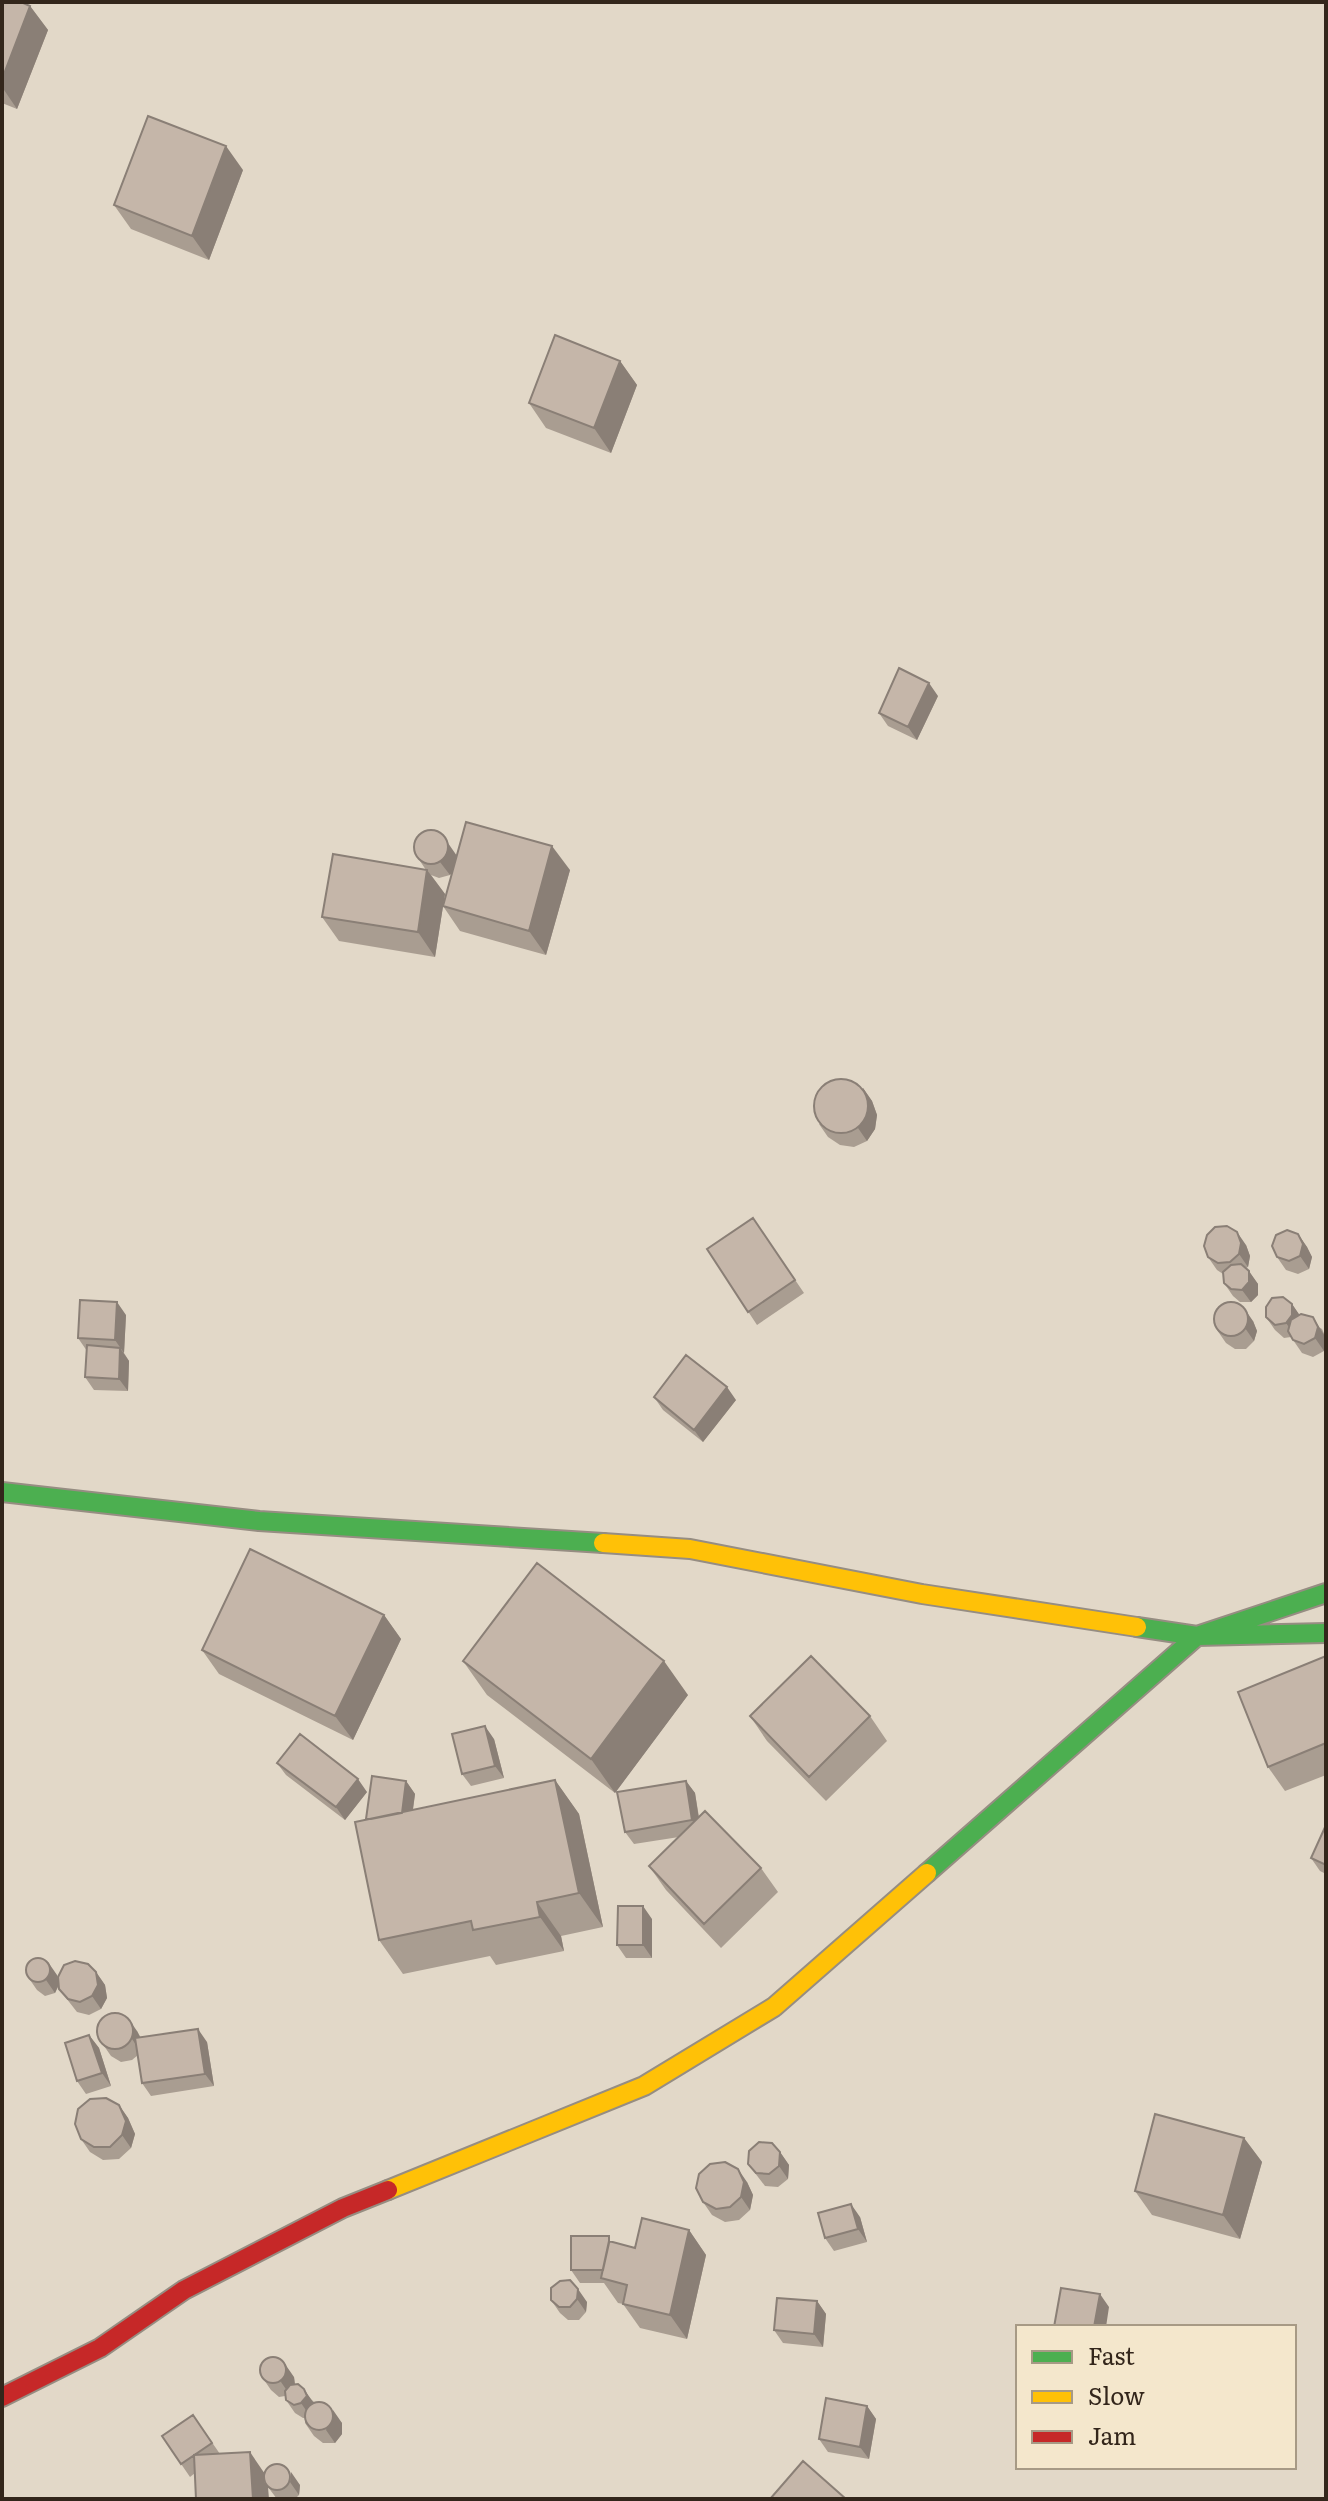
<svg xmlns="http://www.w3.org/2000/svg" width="1328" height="2501" viewBox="0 0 1328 2501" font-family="Literata,serif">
	<rect width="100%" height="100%" fill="#e2d8c8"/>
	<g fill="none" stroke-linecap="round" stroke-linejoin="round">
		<defs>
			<path id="fast" d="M2,1492L259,1521L603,1543
				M1137,1627L1197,1636L1326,1633
				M927,1873L1197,1636L1326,1593"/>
			<path id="slow" d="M603,1543L690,1549L922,1594L1137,1627
				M388,2190L644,2086L774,2007L927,1873"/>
			<path id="jam" d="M2,2397L100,2348L184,2290L343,2208L388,2190"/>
		</defs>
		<!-- fast casing -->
		<use href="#fast" stroke="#968d82" stroke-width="22"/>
		<!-- slow casing -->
		<use href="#slow" stroke="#968d82" stroke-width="22"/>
		<!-- jam casing -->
		<use href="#jam" stroke="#968d82" stroke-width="22"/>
		<!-- fast -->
		<use href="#fast" stroke="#4caf50" stroke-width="18"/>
		<!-- slow -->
		<use href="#slow" stroke="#ffc107" stroke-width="18"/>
		<!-- jam -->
		<use href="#jam" stroke="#c62828" stroke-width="18"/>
	</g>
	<!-- wall -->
	<path fill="#a99d91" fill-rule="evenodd" d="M2,2L30,6L48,30L17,109L2,103Z
		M243,170L209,260L131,229L114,205Z
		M620,361L637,385L611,453L546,428L529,403Z
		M938,696L917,740L888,726L879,713Z
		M457,856L570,870L546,955L460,931L443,906L435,957L339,941L322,917L426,870L420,861ZM453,871L443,906L445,894L431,875L439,878L450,875Z
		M863,1088L872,1101L877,1115L875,1129L867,1141L854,1147L840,1145L828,1137L819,1124Z
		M753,1218L804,1293L757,1325L707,1249Z
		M1298,1234L1307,1247L1312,1257L1309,1269L1298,1274L1286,1270L1277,1257Z
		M1246,1245L1250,1256L1248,1267L1246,1268L1258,1284V1295L1251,1302H1240L1233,1296L1224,1283L1223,1274L1217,1270L1208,1257Z
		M1292,1304L1299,1315L1322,1329L1326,1338L1324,1351L1313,1357L1302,1353L1291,1337L1284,1338L1275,1330L1266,1317Z
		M126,1315L124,1353L129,1361L128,1391L94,1390L85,1377L87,1351L78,1338Z
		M1253,1321L1257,1331L1254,1341L1246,1349H1235L1226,1343L1217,1330Z
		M654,1397L736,1400L703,1442L663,1410Z
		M384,1615L401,1639L353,1740L219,1674L202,1650Z
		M1326,1656V1775L1285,1791L1268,1767Z
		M463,1661L688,1695L615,1793L487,1695Z
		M750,1716H870L887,1741L826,1801L767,1741Z
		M494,1739L504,1778L471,1786L462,1774Z
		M277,1763L367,1792L345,1820L286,1775Z
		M555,1780L579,1814L603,1927L561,1936L564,1951L496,1965L490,1956L403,1974L379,1940L366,1819L406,1781L415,1794L413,1810Z
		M686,1781L695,1793L699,1817L761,1868L778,1892L721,1948L666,1890L649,1866L679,1837L634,1844L625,1832Z
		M1326,1825V1874L1320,1871L1311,1858Z
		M652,1919V1958H626L617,1945Z
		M96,1972L105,1985L107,1998L101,2009L89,2015L77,2012L59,1989V1985L55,1993L45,1996L37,1990L28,1977L57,1975L58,1979Z
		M137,2031L141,2038L207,2042L214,2086L151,2096L142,2083L138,2055L132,2060L121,2062L111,2056L102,2043Z
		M89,2035L99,2048L111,2086L86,2094L77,2081Z
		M119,2105L128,2118L135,2134L131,2148L119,2159L103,2160L90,2152L81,2139Z
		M1244,2138L1262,2162L1240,2239L1152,2215L1135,2191Z
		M780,2152L789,2165L788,2179L778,2187L765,2186L748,2164Z
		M747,2182L753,2195L750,2210L739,2220L725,2222L712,2215L703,2202Z
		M860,2217L867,2242L834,2251L825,2238Z
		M689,2230L706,2255L687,2339L640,2328L623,2304L618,2303L604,2283H580L571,2270L614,2242L635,2248Z
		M551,2288L587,2302L586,2312L579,2320H568L560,2313L551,2300Z
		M817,2301L826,2314L823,2347L783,2343L774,2330Z
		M262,2377H294L295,2384L314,2402L342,2423V2434L335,2443H323L314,2436L305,2423V2418H303L295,2413L286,2400L285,2396L279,2397L271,2390Z
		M867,2406L876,2419L869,2459L828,2452L819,2439Z
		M193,2415L220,2454L265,2473L300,2485L299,2495L295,2499H277L268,2487L195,2473L190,2477L162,2436Z"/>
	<!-- shaded-wall -->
	<path fill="#8a7f76" d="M30,6L48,30L17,109L2,87V79Z
		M226,146L243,170L209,260L192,236Z
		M620,361L637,385L611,453L594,428Z
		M929,683L938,696L917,740L908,727Z
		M441,833L457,856L456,866L450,875L440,862Z
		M552,846L570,870L546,955L529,931Z
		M427,870L445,894L435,957L418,932Z
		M863,1088L872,1101L877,1115L875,1129L867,1141L858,1128Z
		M1237,1232L1246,1245L1250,1256L1248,1267L1239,1254Z
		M1298,1234L1307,1247L1312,1257L1309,1269L1300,1256Z
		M1249,1271L1258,1284V1295L1251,1302L1242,1290Z
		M117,1302L126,1315L124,1353L115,1340Z
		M1292,1304L1301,1317L1295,1336L1286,1323Z
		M1244,1308L1253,1321L1257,1331L1254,1341L1245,1328Z
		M1313,1317L1326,1338L1324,1351L1315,1338Z
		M120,1348L129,1361L128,1391L119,1379Z
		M727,1387L736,1400L703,1442L694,1430Z
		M384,1615L401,1639L353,1740L335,1716Z
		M664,1661L688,1695L615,1793L591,1759Z
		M485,1726L494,1739L504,1778L495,1766Z
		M358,1779L367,1792L345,1820L336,1807Z
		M555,1780L579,1814L603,1927L579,1893Z
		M406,1781L415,1794L409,1836L400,1823Z
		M686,1781L695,1793L701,1833L692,1820Z
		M537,1902L561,1936L564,1951L540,1917Z
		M643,1906L652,1919V1958L643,1945Z
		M48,1962L57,1975L59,1984L55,1993L46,1980Z
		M96,1972L105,1985L107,1998L101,2009L92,1996Z
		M128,2018L137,2031L142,2041L141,2052L132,2039Z
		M198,2029L207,2042L214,2086L205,2074Z
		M89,2035L99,2048L111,2086L102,2073Z
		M119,2105L128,2118L135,2134L131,2148L122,2135Z
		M1244,2138L1262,2162L1240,2239L1223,2215Z
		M780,2152L789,2165L788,2179L779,2166Z
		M738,2169L747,2182L753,2195L750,2210L741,2197Z
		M851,2204L860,2217L867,2242L858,2229Z
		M689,2230L706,2255L687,2339L670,2315Z
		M578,2289L587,2302L586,2312L577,2299Z
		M1100,2294L1109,2307L1106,2327H1094Z
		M817,2301L826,2314L823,2347L814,2334Z
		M285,2364L294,2377L295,2386L290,2395L281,2382Z
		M304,2389L313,2402L316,2409L310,2416L301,2403Z
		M867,2406L876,2419L869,2459L860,2447Z
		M333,2410L342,2423V2434L335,2443L326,2430Z
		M250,2452L267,2477L264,2482L268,2487L269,2499H253Z
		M291,2472L300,2485L299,2495L290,2482Z"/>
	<!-- building -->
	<path fill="#c5b6a9" stroke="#8a7f76" stroke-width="2" d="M2,2H21L30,6L2,79Z
		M148,116L226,146L192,236L114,205Z
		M555,335L620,361L594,428L529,403Z
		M899,668L929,683L908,727L879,713Z
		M466,822L552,846L529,931L443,906Z
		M414 847a17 17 0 1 1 34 0a17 17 0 1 1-34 0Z
		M333,854L427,870L418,932L322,917Z
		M814 1106a27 27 0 1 1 54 0a27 27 0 1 1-54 0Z
		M753,1218L795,1280L748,1312L707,1249Z
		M1227,1226L1237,1232L1241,1243L1239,1254L1230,1262L1218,1263L1208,1257L1204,1246L1207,1235L1215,1227Z
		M1287,1230L1298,1234L1303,1244L1300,1256L1289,1261L1277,1257L1272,1246L1276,1235Z
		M1241,1264L1249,1271V1282L1242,1290L1231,1289L1224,1283L1223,1272L1231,1265Z
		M1283,1297L1292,1304V1315L1286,1323L1275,1325L1266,1317V1307L1272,1298Z
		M80,1300L117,1302L115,1340L78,1338Z
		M1214 1319a17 17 0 1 1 34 0a17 17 0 1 1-34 0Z
		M1301,1314L1313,1317L1318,1327L1315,1338L1304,1344L1293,1340L1288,1331L1291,1320Z
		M87,1345L120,1348L119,1379L85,1377Z
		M686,1355L727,1387L694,1430L654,1397Z
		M250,1549L384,1615L335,1716L202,1650Z
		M537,1563L664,1661L591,1759L463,1661Z
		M811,1656L870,1716L809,1777L750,1716Z
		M1326,1656V1743L1268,1767L1238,1692Z
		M485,1726L495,1766L462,1774L452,1734Z
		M300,1734L358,1779L336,1807L277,1763Z
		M372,1776L406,1781L402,1813L371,1819H366Z
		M555,1780L579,1893L537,1902L540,1917L473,1930L471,1921L379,1940L355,1822Z
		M686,1781L692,1820L625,1832L617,1792Z
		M705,1811L761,1868L704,1924L649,1866Z
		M1326,1825V1865L1311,1858Z
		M618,1906H643V1945H617Z
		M26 1970a12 12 0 1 1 24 0a12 12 0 1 1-24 0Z
		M75,1961L88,1964L96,1972L98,1985L92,1996L80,2002L68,1999L59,1989L58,1977L64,1965Z
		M97 2031a18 18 0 1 1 36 0a18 18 0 1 1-36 0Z
		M198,2029L205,2074L142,2083L135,2038Z
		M89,2035L102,2073L77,2081L65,2043Z
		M106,2098L119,2105L126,2121L122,2135L110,2147H94L81,2139L75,2124L78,2109L90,2099Z
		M1155,2114L1244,2138L1223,2215L1135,2191Z
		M759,2142L772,2143L780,2152L779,2166L769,2174L756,2173L748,2164L749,2151Z
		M725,2162L738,2169L744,2182L741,2197L730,2207L716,2209L703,2202L696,2188L699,2174L710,2164Z
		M851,2204L858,2229L825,2238L818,2213Z
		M642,2218L689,2230L670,2315L623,2304L627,2285L601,2278L609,2241L635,2248Z
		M571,2236H609V2243L603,2270H571Z
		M570,2280L578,2289L577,2299L570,2307H559L551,2300V2288L560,2281Z
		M1061,2288L1100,2294L1094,2327H1054Z
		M777,2298L817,2301L814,2334L774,2330Z
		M260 2370a13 13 0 1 1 26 0a13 13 0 1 1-26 0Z
		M298,2384L304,2389L307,2396L301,2403L294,2405L286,2400L285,2391L290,2385Z
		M826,2398L867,2406L860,2447L819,2439Z
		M305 2416a14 14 0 1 1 28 0a14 14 0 1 1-28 0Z
		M193,2415L212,2443L181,2464L162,2436Z
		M250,2452L253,2499H196L194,2455Z
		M803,2461L846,2499H770Z
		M264 2477a13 13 0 1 1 26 0a13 13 0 1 1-26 0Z"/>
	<!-- border -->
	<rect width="1328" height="2501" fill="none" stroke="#33261b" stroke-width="8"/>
	<!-- legend -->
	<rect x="1016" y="2325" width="280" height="144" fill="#f4e7cc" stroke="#a79a85" stroke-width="2"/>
	<rect x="1032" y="2351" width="40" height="12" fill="#4caf50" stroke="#a79a85" stroke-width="2"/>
	<text x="1088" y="2365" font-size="24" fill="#33261b">Fast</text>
	<rect x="1032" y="2391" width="40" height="12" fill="#ffc107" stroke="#a79a85" stroke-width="2"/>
	<text x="1088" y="2405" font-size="24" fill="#33261b">Slow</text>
	<rect x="1032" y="2431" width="40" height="12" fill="#c62828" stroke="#a79a85" stroke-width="2"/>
	<text x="1088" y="2445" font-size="24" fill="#33261b">Jam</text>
</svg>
